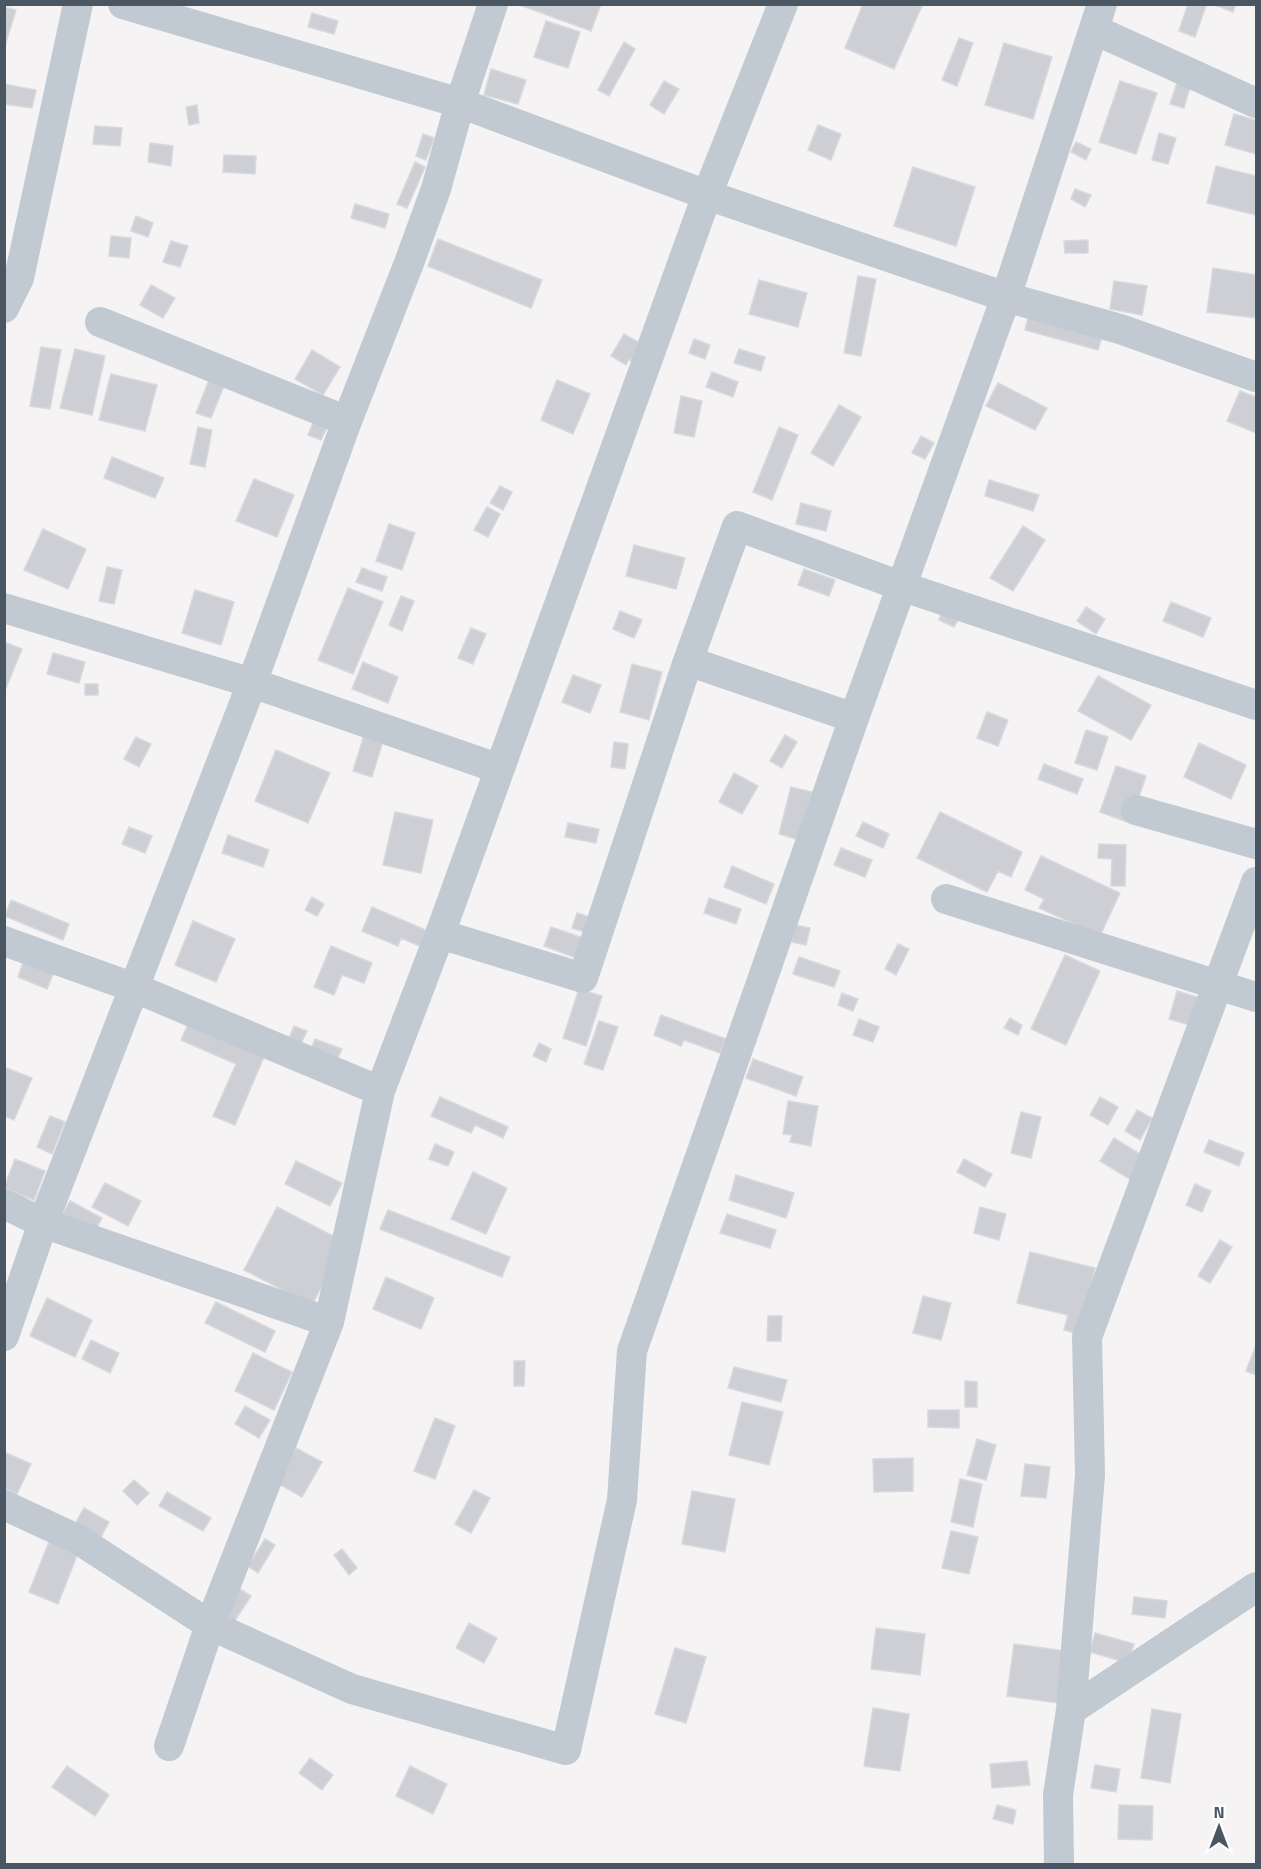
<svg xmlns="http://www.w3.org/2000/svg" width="1261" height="1869" viewBox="0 0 1261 1869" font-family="'Titillium Web',sans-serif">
	<rect width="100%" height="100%" fill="#f5f3f3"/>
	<!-- building -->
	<path fill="#cdcfd5" stroke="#d7d9de" stroke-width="1.5" d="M517,4H601L591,31Z
		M863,4L922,6L894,69L845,48Z
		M1188,4L1206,6L1195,37L1179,31Z
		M1212,4H1236L1233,12Z
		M4,7L16,10L4,49Z
		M312,13L338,21L334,34L308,27Z
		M546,21L580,32L568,68L534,57Z
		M959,38L973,43L957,86L942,80Z
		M624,42L635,49L609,96L598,90Z
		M1004,43L1052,57L1033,119L985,105Z
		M491,69L526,80L518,104L484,95Z
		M1178,80L1191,84L1184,108L1170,104Z
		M664,81L679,89L664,114L650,105Z
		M1120,81L1157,93L1136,154L1099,142Z
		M4,84L36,90L32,108L4,104Z
		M197,105L199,123L189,125L186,107Z
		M1234,114L1256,120V154L1225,145Z
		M818,125L841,134L831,160L808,150Z
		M95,126L122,128L120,146L93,144Z
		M1159,133L1176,138L1168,164L1152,160Z
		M423,134L434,138L426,160L416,156Z
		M1076,142L1091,149L1086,160L1071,152Z
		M150,143L173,146L171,166L148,162Z
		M224,155L256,156L255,174L223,172Z
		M415,162L425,167L407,208L397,204Z
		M1216,166L1256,176V215L1207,203Z
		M913,167L975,187L956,246L894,226Z
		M1075,189L1091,195L1085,207L1071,199Z
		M355,204L389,214L385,228L351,218Z
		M136,216L153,223L148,237L131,231Z
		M111,236L131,238L129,258L109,256Z
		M438,239L542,280L531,308L428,266Z
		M1088,240V253H1065L1064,241Z
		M171,241L188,246L180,267L163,262Z
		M1213,268L1256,275V318L1207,312Z
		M858,276L876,279L861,356L844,353Z
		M759,280L807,293L798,327L749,314Z
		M1114,281L1147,286L1142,315L1110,309Z
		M151,285L175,298L163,318L140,305Z
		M1029,313L1103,334L1098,350L1025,330Z
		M624,334L647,347L637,363L629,359L626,365L611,356Z
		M694,339L710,345L705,359L689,353Z
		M41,347L61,350L50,409L30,406Z
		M75,349L105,356L92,415L60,408Z
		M739,349L765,357L761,371L734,363Z
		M312,350L340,367L323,395L295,379Z
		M712,372L738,382L733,397L706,387Z
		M111,374L157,385L145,431L99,420Z
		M209,380L224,386L211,418L196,413Z
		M557,380L590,394L573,434L541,420Z
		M998,383L1047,408L1035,430L986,406Z
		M1240,391L1256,397V433L1227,421Z
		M681,396L702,401L694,437L674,433Z
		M839,405L861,417L833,466L811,453Z
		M315,418L329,423L321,440L308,435Z
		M198,427L212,430L205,467L190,464Z
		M779,427L798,435L772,500L753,492Z
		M921,436L934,443L925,459L912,453Z
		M112,457L164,478L155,498L104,478Z
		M254,479L294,495L277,537L236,521Z
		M989,480L1039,495L1033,511L985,496Z
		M500,486L512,492L503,510L490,503Z
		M801,503L831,511L826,531L796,524Z
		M487,507L500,514L488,537L474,530Z
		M389,524L415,533L402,570L376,561Z
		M1023,526L1045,540L1013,591L990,578Z
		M43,529L86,549L68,589L24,570Z
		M634,545L685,558L676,589L626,576Z
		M107,567L122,570L114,604L99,601Z
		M362,568L387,577L382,591L356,582Z
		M804,569L835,580L829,596L798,585Z
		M348,588L383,602L353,674L318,660Z
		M195,590L234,602L221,645L182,633Z
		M401,596L414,601L402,631L389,625Z
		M1171,602L1211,618L1203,637L1163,621Z
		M1086,607L1105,619L1096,634L1077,621Z
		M620,611L642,620L634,638L613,629Z
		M942,611L959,618L954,627L939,620Z
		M471,628L486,634L473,664L458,658Z
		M4,642L22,649L4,693Z
		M53,653L85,662L79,683L47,674Z
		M363,662L398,677L388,703L352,689Z
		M632,664L662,672L649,720L620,712Z
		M573,675L601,685L590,713L562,702Z
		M1098,676L1151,705L1131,740L1078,711Z
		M85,684H98V695H85Z
		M987,712L1008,720L998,746L977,738Z
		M1086,730L1108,737L1097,770L1075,763Z
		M364,735L383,741L372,777L353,771Z
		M785,735L797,742L782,768L770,761Z
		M136,737L151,744L139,767L124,759Z
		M614,742L628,744L625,769L611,767Z
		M1199,743L1246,765L1231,799L1184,777Z
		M276,750L330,773L308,823L255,801Z
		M1044,764L1083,779L1077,794L1038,779Z
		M1116,766L1146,776L1130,823L1100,812Z
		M734,773L758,786L742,814L719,802Z
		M791,787L812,792L799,840L779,834Z
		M395,812L433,820L421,873L383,865Z
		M940,812L1022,852L1011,877L998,871L987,892L917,858Z
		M863,822L889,834L883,848L856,836Z
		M568,823L599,829L596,843L565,837Z
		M129,827L152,836L145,853L122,844Z
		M228,835L269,850L263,867L222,853Z
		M1099,844L1126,845L1125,886H1111L1112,859L1098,858Z
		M841,848L872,860L865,877L834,865Z
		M1041,856L1120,893L1100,936L1039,908L1044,899L1025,890Z
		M732,866L774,884L766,904L724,887Z
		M312,897L324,904L317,916L305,910Z
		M709,898L741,909L736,924L704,913Z
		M11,900L69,924L63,940L5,916Z
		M372,907L430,932L424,948L401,938L398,946L362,931Z
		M577,913L596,919L591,934L572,928Z
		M193,921L235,939L216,982L175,965Z
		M795,925L810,928L806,945L792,942Z
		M551,927L589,940L582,960L544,946Z
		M898,944L909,949L896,975L885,969Z
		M331,946L372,963L364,983L342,975L334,995L314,987Z
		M1065,955L1100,971L1066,1045L1031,1029Z
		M799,957L840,971L834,987L793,974Z
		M24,960L54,972L47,989L18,977Z
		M579,989L602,996L586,1046L563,1038Z
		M1177,991L1204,999L1196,1027L1169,1019Z
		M842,993L858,999L853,1011L838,1005Z
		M661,1015L726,1039L720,1053L684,1040L681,1046L654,1035Z
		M1010,1018L1022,1025L1018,1035L1004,1028Z
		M859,1019L879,1027L873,1042L853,1035Z
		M190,1020L266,1052L235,1125L213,1116L236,1064L181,1040Z
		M599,1021L618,1027L603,1070L584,1064Z
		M294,1026L307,1031L300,1046L288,1041Z
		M315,1039L342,1049L336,1062L310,1052Z
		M539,1043L551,1049L546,1062L533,1056Z
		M753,1059L803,1077L796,1096L746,1078Z
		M4,1067L32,1078L14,1120L4,1116Z
		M440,1097L508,1127L503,1138L475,1125L471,1133L431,1116Z
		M1100,1097L1118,1107L1108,1125L1090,1115Z
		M788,1101L818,1106L811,1146L790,1142L792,1135L783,1134Z
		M1137,1110L1152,1118L1140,1140L1125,1131Z
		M1021,1112L1041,1117L1031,1158L1011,1153Z
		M50,1116L65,1122L52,1154L37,1147Z
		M1114,1138L1145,1157L1131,1180L1100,1161Z
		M1209,1140L1244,1153L1239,1166L1204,1152Z
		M435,1144L454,1152L448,1166L429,1159Z
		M15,1159L45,1171L34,1200L4,1188Z
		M964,1159L992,1174L985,1187L957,1172Z
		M296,1161L342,1183L330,1206L285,1184Z
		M473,1172L507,1188L486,1234L451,1219Z
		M736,1175L794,1193L786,1218L729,1200Z
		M105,1183L141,1201L128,1226L92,1207Z
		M1195,1184L1211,1191L1202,1212L1186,1205Z
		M70,1201L102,1218L95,1231L63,1214Z
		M277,1207L345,1242L312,1305L244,1270Z
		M980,1207L1006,1214L999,1240L974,1233Z
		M388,1210L510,1257L502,1277L380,1229Z
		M727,1214L776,1230L770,1248L720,1233Z
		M1220,1240L1232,1247L1210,1283L1198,1276Z
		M1030,1252L1095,1268L1079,1334L1064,1330L1068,1315L1017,1303Z
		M386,1277L434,1298L421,1329L373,1309Z
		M923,1296L951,1303L941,1340L913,1333Z
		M47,1298L92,1320L75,1357L30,1336Z
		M216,1302L275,1331L265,1352L205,1323Z
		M768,1316H782L781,1341H767Z
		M91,1340L119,1353L110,1373L82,1359Z
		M1256,1345V1375L1246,1371Z
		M253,1353L292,1372L274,1410L235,1391Z
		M514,1361H525L524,1386H514Z
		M734,1367L787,1380L781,1402L728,1388Z
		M965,1381L977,1382V1407H965Z
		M742,1402L783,1412L769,1465L729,1455Z
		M245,1406L270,1420L259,1438L235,1424Z
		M928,1410H959V1428L928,1427Z
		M435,1418L455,1426L435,1479L414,1471Z
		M977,1439L996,1445L986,1480L967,1475Z
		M296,1448L322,1462L302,1497L277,1483Z
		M4,1452L31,1464L17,1494L4,1488Z
		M913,1458V1491L874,1492L873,1459Z
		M1025,1464L1050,1467L1046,1498L1021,1496Z
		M960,1479L982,1484L973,1527L951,1522Z
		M134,1480L149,1493L137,1505L123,1491Z
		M474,1490L490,1498L471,1533L455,1524Z
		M692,1491L735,1499L725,1552L682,1544Z
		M167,1492L211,1518L203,1531L159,1506Z
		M84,1508L109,1522L100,1539L75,1524Z
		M951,1531L978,1537L969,1574L942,1568Z
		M265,1539L275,1545L258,1573L248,1566Z
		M49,1542L78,1553L58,1604L29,1592Z
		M342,1549L357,1568L349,1575L334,1555Z
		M240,1589L251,1596L232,1625L221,1617Z
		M1134,1597L1167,1601L1165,1618L1132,1614Z
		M469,1623L497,1638L484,1663L456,1648Z
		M876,1628L925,1634L920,1675L871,1669Z
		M1095,1633L1134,1644L1128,1663L1090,1652Z
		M1014,1644L1065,1651L1058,1703L1007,1696Z
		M675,1648L706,1657L686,1723L655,1714Z
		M873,1708L909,1714L900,1771L864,1766Z
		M1152,1709L1181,1714L1170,1783L1141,1778Z
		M310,1758L333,1775L322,1790L299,1773Z
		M1027,1761L1030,1785L992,1788L990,1764Z
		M1095,1765L1120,1769L1116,1792L1091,1788Z
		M67,1766L109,1795L95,1816L52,1787Z
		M410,1766L447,1784L433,1814L396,1796Z
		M997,1805L1016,1810L1013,1824L993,1819Z
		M1119,1805L1153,1806L1152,1840L1118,1839Z"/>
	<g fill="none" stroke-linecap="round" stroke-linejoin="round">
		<!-- street -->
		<path stroke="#c1cad2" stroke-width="30" d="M123,4L460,103L707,195L1006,297L1120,329L1256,377
			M1095,30L1256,103
			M4,308L19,278L78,4
			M100,322L347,421
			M4,608L252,683L497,768
			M688,661L854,718
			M1136,810L1256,844
			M946,899L1256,997
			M440,934L583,978L688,661L737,526L901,586L1256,705
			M4,941L135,988L380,1091
			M4,1204L43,1223L329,1322
			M4,1336L43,1223L252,683L347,421L409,263L436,189L460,103L493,4
			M4,1505L79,1540L210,1625L352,1689L566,1750L622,1500L632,1351L854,718L1006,297L1102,4
			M1071,1710L1256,1587
			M169,1746L210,1625L329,1322L380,1091L440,934L707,195L783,4
			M1059,1864L1058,1795L1071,1710L1090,1475L1087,1337L1256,882"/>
	</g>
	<!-- border -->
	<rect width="1261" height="1869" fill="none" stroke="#4a5661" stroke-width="12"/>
	<!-- north arrow -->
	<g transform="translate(1219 1827)" stroke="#ffffff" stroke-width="4.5" paint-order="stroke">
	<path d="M0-4.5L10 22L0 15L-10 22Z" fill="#4a5661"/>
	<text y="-9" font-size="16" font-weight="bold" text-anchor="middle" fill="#4a5661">N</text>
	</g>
</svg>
